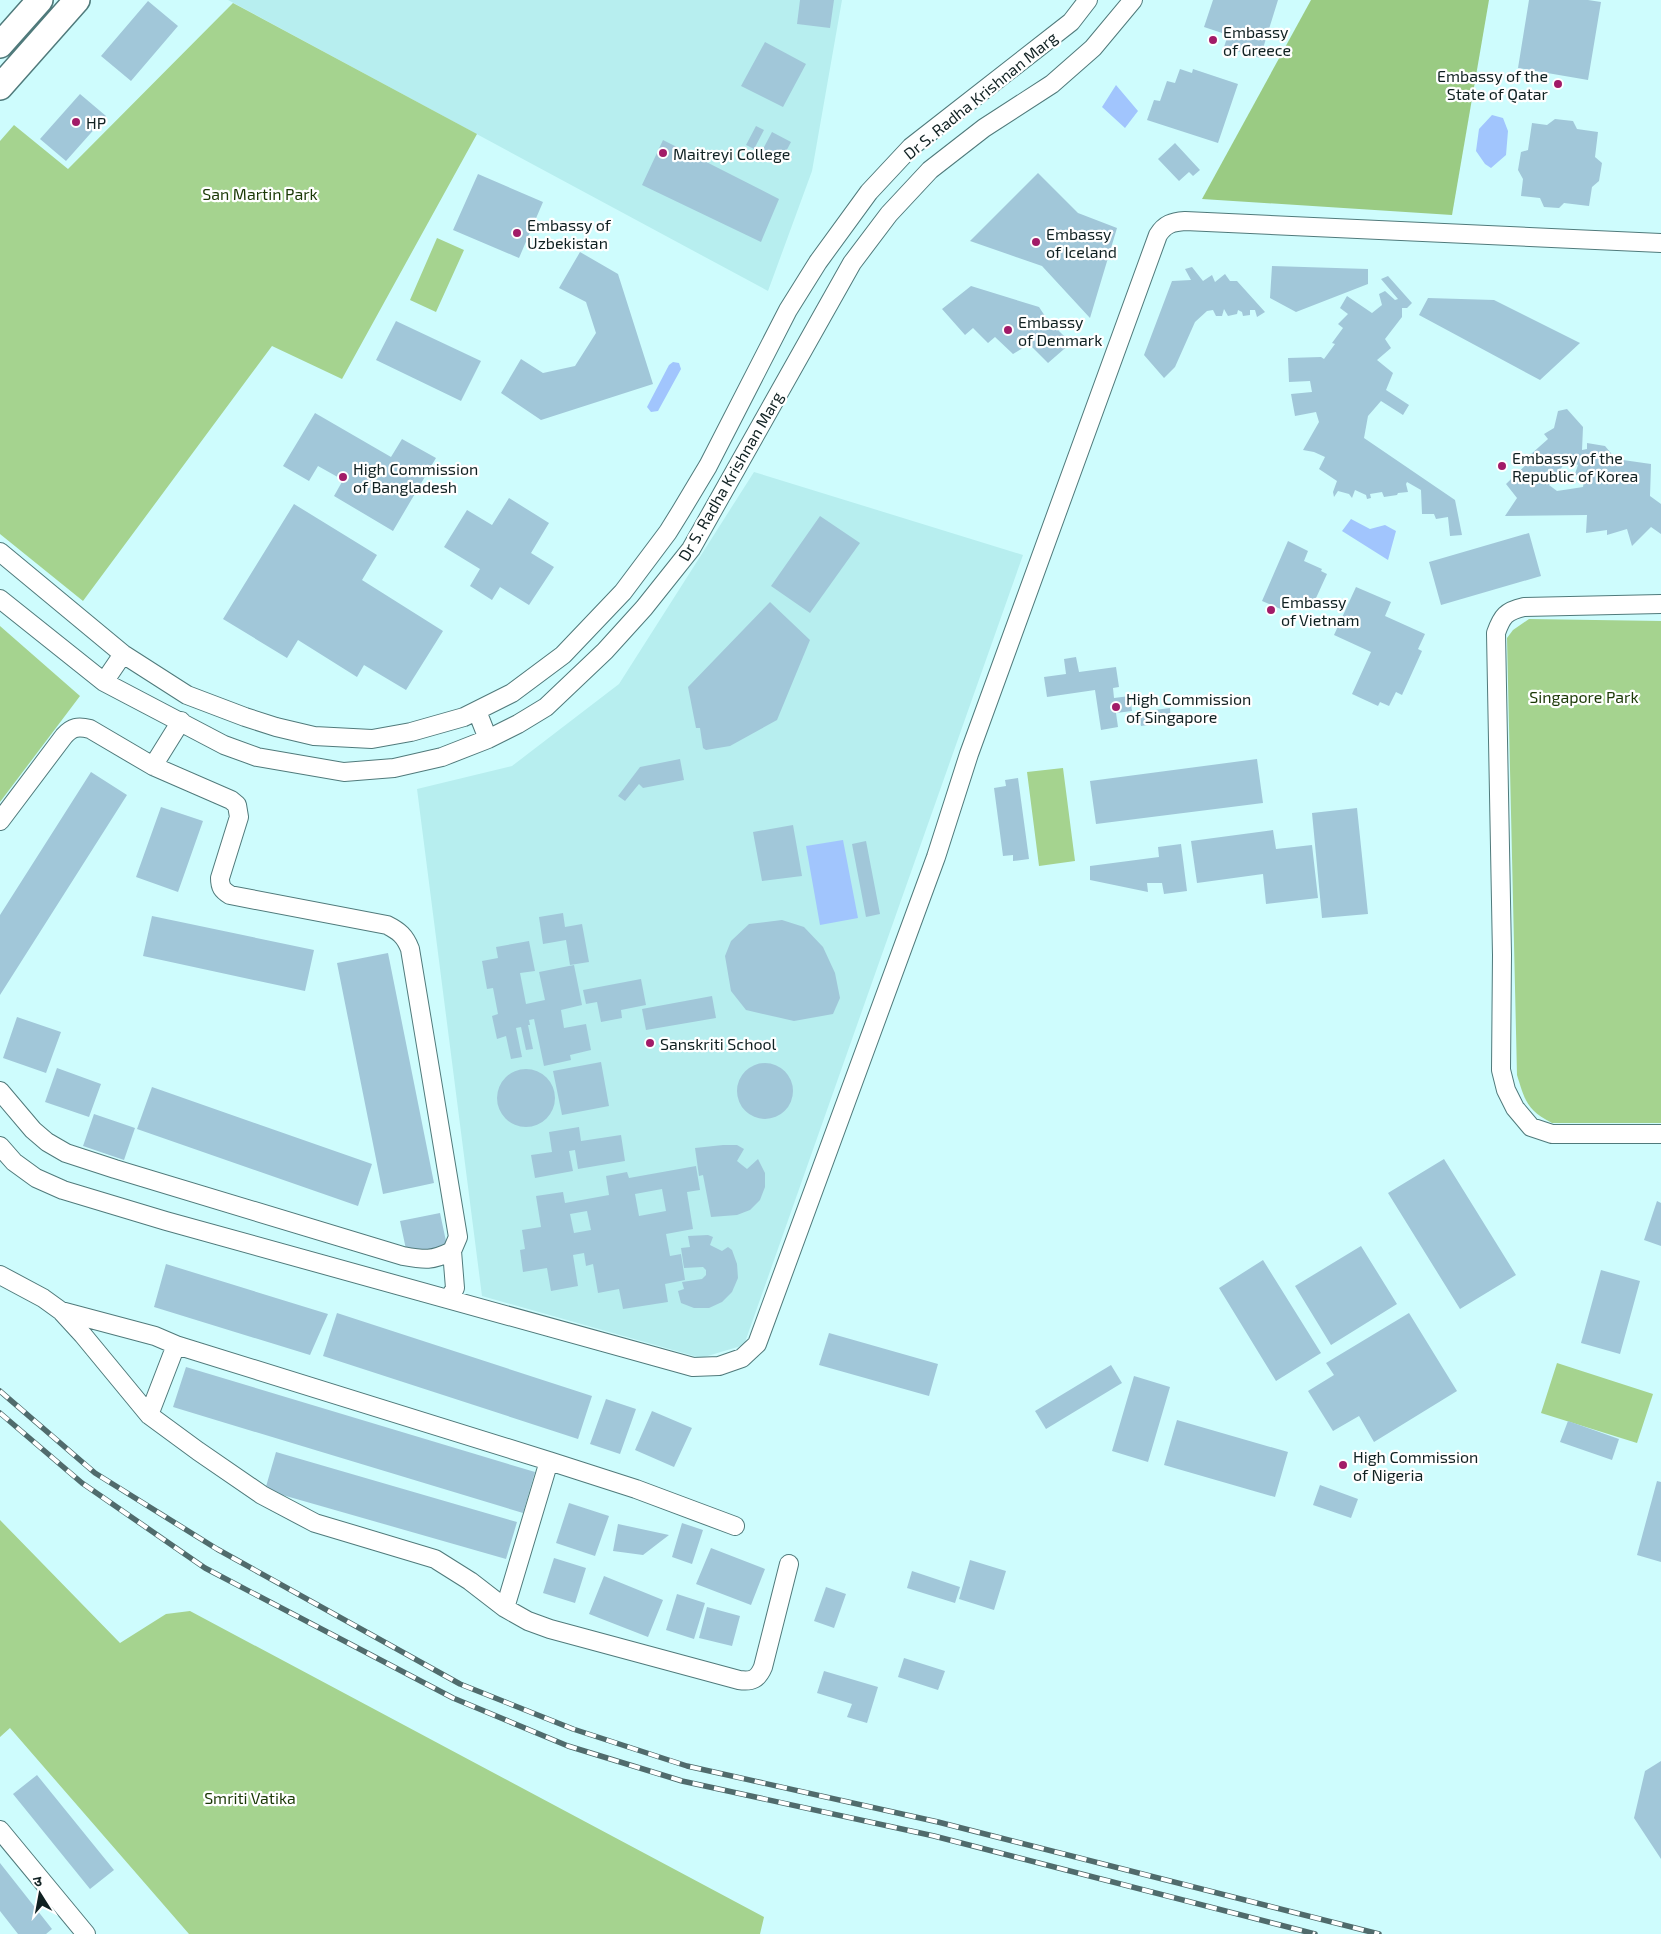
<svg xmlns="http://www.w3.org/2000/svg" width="1661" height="1934" viewBox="0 0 1661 1934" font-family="'Exo 2','Noto Sans Devanagari',sans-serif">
	<rect width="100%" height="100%" fill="#cefcfd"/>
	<!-- built -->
	<path fill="#b7eeef" d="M228,0H842L812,171L768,291Z
		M754,472L1023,555L744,1345L701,1358L482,1296L417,789L512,766L619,684Z"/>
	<!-- green -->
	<path fill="#a5d38f" d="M233,3L477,134L342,379L272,346L83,601L0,534V141L14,125L68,169Z
		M437,238L464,250L436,312L410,300Z
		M1529,619L1661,621V1123H1552C1527,1110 1525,1101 1517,1075L1507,638L1513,630Z
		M0,626L80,696L0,802Z
		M1063,768L1075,861L1039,866L1027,772Z
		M1557,1363L1653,1394L1637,1443L1541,1413Z
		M0,1520L120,1643L166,1614L190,1611L764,1917L760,1934H189L10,1728L0,1737Z"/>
	<!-- forest -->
	<path fill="#9acb83" d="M1311,0H1489L1452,215L1202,199Z"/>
	<!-- water -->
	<path fill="#a1c5fd" d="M1116,85L1138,111L1125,128L1102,107Z
		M1492,115L1503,118L1508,131L1506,155L1491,168L1485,164L1476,151L1479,129Z
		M673,362L679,363L681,369L658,411L651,412L647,407L669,365Z
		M1351,519L1370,529L1385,525L1396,531L1388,560L1342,531Z
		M843,840L858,918L820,925L806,846Z"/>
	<!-- building -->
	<path fill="#a1c7d9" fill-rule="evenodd" d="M800,0H834L830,28L797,24Z
		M1213,0H1278L1260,58L1224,47L1228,35L1204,27Z
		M1529,0H1588L1601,2L1588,80L1518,68Z
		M148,1L178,26L131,81L101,56Z
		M765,42L806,64L783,107L741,86Z
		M1180,69L1192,73L1193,69L1238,84L1218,143L1147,120L1154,100L1160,101L1167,81L1175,83Z
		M80,94L106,116L66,161L40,139Z
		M1555,119L1573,121L1577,129L1598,132L1595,157L1602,163L1599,181L1592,187L1589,206L1564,203L1559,208L1544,207L1540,198L1521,196L1523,179L1518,170L1521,152L1528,150L1532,123L1547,125Z
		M756,126L764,130L754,149L746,145Z
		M772,132L791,142L782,159L763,149Z
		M663,140L779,199L761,242L642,185Z
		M1175,143L1200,170L1193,176L1189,172L1179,181L1158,159Z
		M1038,173L1078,213L1117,228L1090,318L1042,266L970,241Z
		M478,174L543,202L519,258L453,230Z
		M580,252L618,274L653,384L541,420L501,393L521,359L543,373L575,366L596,333L586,302L559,288Z
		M1272,266L1368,269V284L1296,312L1270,298Z
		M1192,267L1203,281L1212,275L1215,282L1225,274L1230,281H1237L1265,312L1257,317L1255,310H1250V315L1243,316L1242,312L1238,310L1237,314L1228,316L1224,309L1222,316H1216L1213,310L1207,311L1195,322L1175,367L1164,378L1144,355L1172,281L1191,280L1185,269Z
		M1388,276L1412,303L1407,308H1402V317L1385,339L1391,348L1377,360L1393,373L1386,390L1409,405L1403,415L1381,401L1368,416L1364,438L1455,500L1462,535L1450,536L1448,517L1436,519L1434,514H1422L1421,490L1407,482L1406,484L1408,492L1398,493L1397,495L1384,497L1382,492L1370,494L1371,498L1367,499L1366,495L1355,490L1352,498L1349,494L1338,491L1334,497L1333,492L1337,481L1319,469L1325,457L1314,452L1303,450L1319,422L1316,412L1295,416L1291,394L1312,392L1310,381L1289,382L1288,358L1321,357L1324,359L1335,344L1332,343L1343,328L1338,324L1348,314L1340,308L1347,296L1372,313L1382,305L1379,294L1385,291L1395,300L1398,299L1381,279Z
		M971,286L1039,307L1047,319L1071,343L1048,363L1029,344L1013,354L995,337L988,343L973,328L965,335L942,309Z
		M1428,298L1494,300L1580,343L1540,380L1419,315Z
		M396,321L481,361L461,401L376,360Z
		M1567,409L1583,427L1582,450L1587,449V443L1605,446L1616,459L1651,464L1650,496L1661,504V534L1651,527L1632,546L1627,529L1607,535V530L1586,533L1587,515L1505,516L1517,498L1506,484L1531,460L1530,455L1548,439L1544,434L1554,428L1558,411ZM1567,460L1578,465L1575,474L1584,480L1583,487L1557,491L1549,485Z
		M315,413L391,457L402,439L436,458L393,531L334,496L343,480L318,466L309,481L283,466Z
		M509,498L549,523L531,553L554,567L529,605L500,587L492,600L470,586L480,569L444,547L467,510L492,525Z
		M294,504L377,555L362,580L443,631L406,690L364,665L357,677L298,640L287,658L223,619Z
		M820,516L860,543L810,613L771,586Z
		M1529,533L1541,576L1441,605L1429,562Z
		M1288,541L1308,551L1304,561L1322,569L1321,571L1327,574L1311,609L1305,606L1304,608L1287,600L1283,610L1262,601Z
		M1356,587L1391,602L1385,616L1425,634L1418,649L1422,651L1402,695L1396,692L1389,706L1380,702L1378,706L1352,694L1371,652L1334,635Z
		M770,602L810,640L777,720L730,746L706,750L703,748L700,728H696L688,687Z
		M1076,657L1079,672L1116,667L1119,687L1113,688L1114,698L1130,696L1132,711L1116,713L1118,727L1101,730L1095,690L1047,697L1044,677L1066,674L1064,659Z
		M1170,708L1171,722L1141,726L1139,712Z
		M680,759L684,780L643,788L639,784L625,801L618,796L640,767Z
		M1257,759L1263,803L1096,824L1090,781Z
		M91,772L127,795L0,995V915Z
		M1018,778L1029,859L1013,861V855L1003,856L994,788L1006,786L1005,780Z
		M161,807L203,821L178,892L136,877Z
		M1357,808L1368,914L1322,918L1312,813Z
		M793,825L802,876L762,881L753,832Z
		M1273,830L1276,849L1312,845L1318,898L1266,904L1263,874L1197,883L1191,841Z
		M866,841L880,914L866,917L852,844Z
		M1181,844L1187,891L1164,894L1162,883H1147L1148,892L1090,880V866L1159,857L1158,847Z
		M563,913L565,927L582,924L589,962L570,965L566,940L543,944L539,917Z
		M152,916L314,950L305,991L143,956Z
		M782,920L804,927L823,947L835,973L840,998L833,1014L794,1021L746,1010L731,991L725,956L731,941L749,924Z
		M529,941L535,971L520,973L526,1004L545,1000L539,972L574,965L582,1005L561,1010L564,1028L586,1024L591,1050L570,1055L571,1060L544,1066L534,1019L529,1020L530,1025H528L533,1049L526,1050L521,1027L516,1028L522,1057L511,1059L506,1036L497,1039L492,1016L498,1014L493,988L487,989L482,961L498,958L496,947Z
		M388,953L434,1183L383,1194L337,963Z
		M641,979L646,1005L621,1010L622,1018L601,1022L597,1002L586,1004L583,990Z
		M712,996L716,1018L646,1030L642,1009Z
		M17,1017L61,1032L46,1073L3,1058Z
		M601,1062L609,1106L562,1115L553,1071Z
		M737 1091a28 28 0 1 1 56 0a28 28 0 1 1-56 0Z
		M57,1068L101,1084L89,1117L45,1102Z
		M497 1098a29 29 0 1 1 58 0a29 29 0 1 1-58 0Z
		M152,1087L372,1164L358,1206L137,1129Z
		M94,1114L135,1128L124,1160L83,1146Z
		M579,1127L581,1141L621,1135L625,1161L578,1169L575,1150L569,1151L573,1171L535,1178L531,1155L552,1152L549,1132Z
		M723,1145H737L744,1149L737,1161L747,1169L758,1159L765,1173V1187L760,1200L750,1210L737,1215L711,1217L703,1175L699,1176L695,1148Z
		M1444,1159L1516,1275L1460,1309L1388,1193Z
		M696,1166L700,1190L687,1192L693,1229L666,1234L670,1256L681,1254L685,1280L665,1284L668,1302L623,1309L619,1289L598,1293L593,1264L586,1266L584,1253L573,1255L578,1286L551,1291L547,1268L523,1272L520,1250L525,1249L522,1230L541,1227L536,1196L563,1192L565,1203L609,1195L606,1176L627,1172L629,1178ZM662,1189L666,1211L639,1216L635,1194ZM587,1211L591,1230L574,1233L570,1214Z
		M1657,1201L1661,1203V1246L1644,1240Z
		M440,1213L447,1246L407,1254L400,1221Z
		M708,1235L713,1237L710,1245L722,1251L728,1247L732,1250L737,1264L738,1278L732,1292L722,1302L709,1308H694L681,1303L678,1291L684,1289L682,1282L702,1279L706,1275V1270L703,1267L684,1268L681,1248L690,1247L688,1236Z
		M1361,1246L1397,1304L1331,1345L1295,1286Z
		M1263,1260L1321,1353L1276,1381L1219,1288Z
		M166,1264L328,1314L310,1355L154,1307Z
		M1601,1270L1640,1281L1620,1354L1581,1343Z
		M337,1313L592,1396L578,1439L323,1356Z
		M1409,1313L1457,1391L1374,1442L1359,1416L1333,1431L1308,1391L1334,1375L1326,1363Z
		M829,1333L938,1364L929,1396L819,1365Z
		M1111,1365L1122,1383L1046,1429L1035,1411Z
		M186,1367L535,1472L523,1513L173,1407Z
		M1134,1376L1170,1387L1148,1462L1112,1451Z
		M606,1399L636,1409L620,1454L590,1444Z
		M652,1411L692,1428L674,1467L635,1450Z
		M1177,1420L1288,1452L1275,1497L1164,1465Z
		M1568,1421L1619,1439L1612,1460L1560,1442Z
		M276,1452L517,1522L506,1559L265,1490Z
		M1657,1481L1661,1482V1562L1637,1555Z
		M1320,1485L1358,1499L1351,1518L1313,1505Z
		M569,1503L609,1516L595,1556L556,1543Z
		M682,1523L703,1530L692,1564L672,1557Z
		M618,1524L669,1535L643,1555L613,1551Z
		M711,1548L765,1569L751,1605L696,1584Z
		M554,1558L586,1568L575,1603L543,1593Z
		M970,1560L1006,1571L994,1610L959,1599Z
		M912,1571L960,1587L955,1603L907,1588Z
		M604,1576L663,1600L648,1637L589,1614Z
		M826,1587L846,1594L834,1628L814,1621Z
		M677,1594L705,1603L694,1639L666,1630Z
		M707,1607L740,1616L732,1646L699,1638Z
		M904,1658L945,1671L938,1690L898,1677Z
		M824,1671L878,1687L867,1723L847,1717L852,1704L817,1693Z
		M1661,1761V1859L1634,1818L1645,1771Z
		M37,1775L114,1870L90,1889L13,1794Z
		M0,1863L52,1929L46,1934H18L0,1911Z"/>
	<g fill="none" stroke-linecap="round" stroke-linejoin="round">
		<defs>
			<path id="street" d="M0,552L123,654L187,695L245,717L276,727L314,736L372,739L411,732L464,717L512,693L563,655L623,592L668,532L681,511L708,466L788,310L818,262L869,192L911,147L1071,22L1088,0
				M0,599L104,682L224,745L257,757L344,772L394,768L442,757L488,739L518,724L546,707L605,651L644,608L691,549L852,263L889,214L930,170L984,128L1052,84L1093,48L1133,0
				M1661,604L1524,607C1506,611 1502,616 1496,633L1502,955L1501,1070L1506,1090L1515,1108L1531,1127L1552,1134H1661
				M104,682L123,654
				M477,711L488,739
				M153,766L181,721
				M0,821L64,736C72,727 78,726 90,729L153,766L231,800L237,805L239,817L220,878C220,887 222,890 230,895L387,925C399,931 405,936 410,949L458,1237L452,1251C432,1261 425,1260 403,1256L115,1169L66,1153L47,1142L33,1130L0,1091
				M0,1146L14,1162L36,1178L63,1190L166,1221L693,1367L719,1366L742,1358L757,1344L936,857L969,754L1158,235C1165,224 1172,222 1185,221L1661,243
				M0,1275L43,1298L61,1311L83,1335L149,1415L198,1451L262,1495L315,1523L435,1559L470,1581L505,1608L528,1621L550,1629L739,1680C752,1682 758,1679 763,1667L789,1564
				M449,1299L455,1288L452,1251
				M61,1311L155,1336L176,1345L149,1415
				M176,1345L549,1461L505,1608
				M549,1461L636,1489L735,1526
				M0,1830L86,1934"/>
			<path id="secondary" d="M0,45L40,0
				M0,87L77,0"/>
		</defs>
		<!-- street casing -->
		<use href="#street" stroke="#507a7b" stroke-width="20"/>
		<!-- secondary casing -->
		<use href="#secondary" stroke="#507a7b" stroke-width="28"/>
		<!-- street -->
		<use href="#street" stroke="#fff" stroke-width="18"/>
		<!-- secondary -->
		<use href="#secondary" stroke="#fff" stroke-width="25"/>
		<defs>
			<path id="rail" d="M0,1391L95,1473L217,1549L460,1684L573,1729L687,1766L938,1822L1379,1934
				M0,1413L82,1483L205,1568L453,1698L568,1746L682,1781L934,1836L1315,1934"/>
		</defs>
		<!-- rail casing -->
		<use href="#rail" stroke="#506b6c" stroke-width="5.5"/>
		<!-- rail -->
		<use href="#rail" stroke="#fff" stroke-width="4" stroke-dasharray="11" stroke-linecap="butt"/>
	</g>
	<!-- markers -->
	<g fill="#a21b68" stroke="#fff" stroke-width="2">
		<circle cx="1213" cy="40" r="5"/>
		<circle cx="1558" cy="84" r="5"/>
		<circle cx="76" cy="122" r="5"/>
		<circle cx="663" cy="153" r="5"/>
		<circle cx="517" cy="233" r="5"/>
		<circle cx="1036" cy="242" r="5"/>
		<circle cx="1008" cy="330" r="5"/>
		<circle cx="1502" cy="466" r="5"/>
		<circle cx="343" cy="477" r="5"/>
		<circle cx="1271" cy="610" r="5"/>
		<circle cx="1116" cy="707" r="5"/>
		<circle cx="650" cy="1043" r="5"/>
		<circle cx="1343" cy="1465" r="5"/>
	</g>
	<g text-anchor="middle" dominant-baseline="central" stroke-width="4.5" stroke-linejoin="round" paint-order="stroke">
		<!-- poi labels -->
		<g font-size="16" fill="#102122" stroke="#fff" text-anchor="start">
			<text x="1223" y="31">Embassy<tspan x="1223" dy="18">of Greece</tspan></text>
			<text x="1548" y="75" text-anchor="end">Embassy of the<tspan x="1548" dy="18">State of Qatar</tspan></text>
			<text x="86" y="122">HP</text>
			<text x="673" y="153">Maitreyi College</text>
			<text x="527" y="224">Embassy of<tspan x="527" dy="18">Uzbekistan</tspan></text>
			<text x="1046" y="233">Embassy<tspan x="1046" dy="18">of Iceland</tspan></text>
			<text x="1018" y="321">Embassy<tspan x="1018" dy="18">of Denmark</tspan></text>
			<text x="1512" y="457">Embassy of the<tspan x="1512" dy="18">Republic of Korea</tspan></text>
			<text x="353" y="468">High Commission<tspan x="353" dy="18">of Bangladesh</tspan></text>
			<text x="1281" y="601">Embassy<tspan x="1281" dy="18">of Vietnam</tspan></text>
			<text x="1126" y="698">High Commission<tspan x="1126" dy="18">of Singapore</tspan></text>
			<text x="660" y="1043">Sanskriti School</text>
			<text x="1353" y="1456">High Commission<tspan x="1353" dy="18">of Nigeria</tspan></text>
		</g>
		<!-- street labels -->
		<g font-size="16" fill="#102122" stroke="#fff">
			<text transform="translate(980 95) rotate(-39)">Dr S. Radha Krishnan Marg</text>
			<text transform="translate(730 476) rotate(-60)">Dr S. Radha Krishnan Marg</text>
		</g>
		<!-- park labels -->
		<g font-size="16" fill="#1b3906" stroke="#fff">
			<text x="260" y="193">San Martin Park</text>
			<text x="1584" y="696">Singapore Park</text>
			<text x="250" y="1797">Smriti Vatika</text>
		</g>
	</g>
	<!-- north arrow -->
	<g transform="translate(40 1894) rotate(349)" stroke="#ffffff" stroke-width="4" paint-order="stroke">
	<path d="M0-4L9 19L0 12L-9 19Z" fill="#102122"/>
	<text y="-8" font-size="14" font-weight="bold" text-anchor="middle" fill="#102122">उ</text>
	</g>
</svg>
